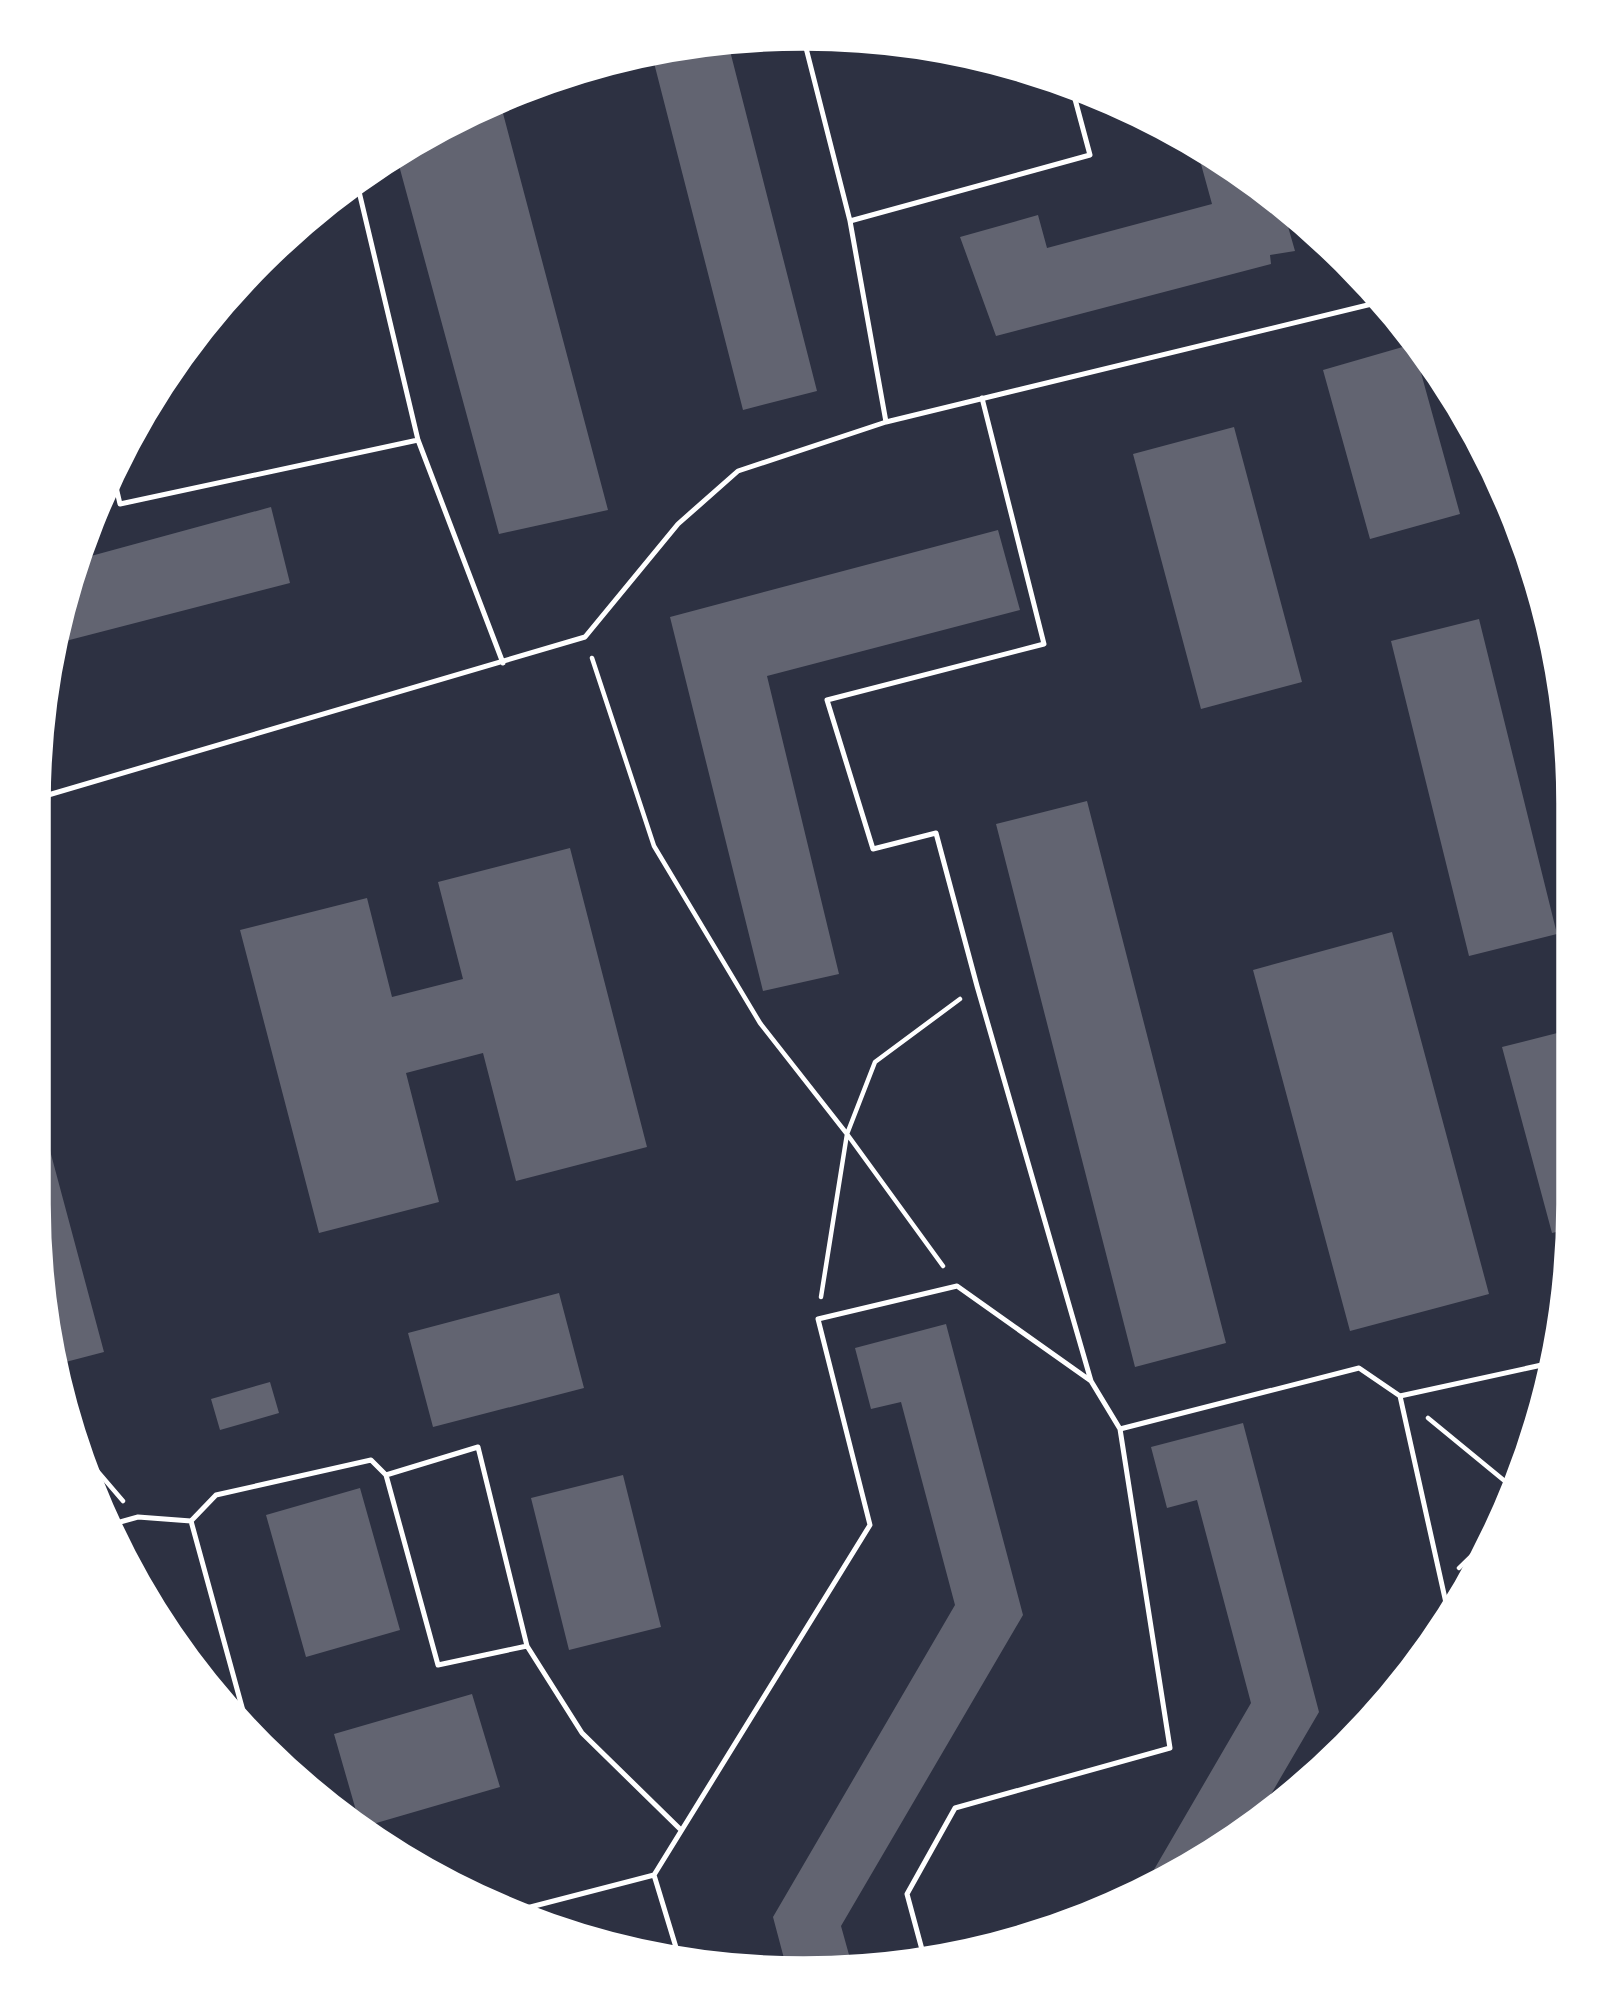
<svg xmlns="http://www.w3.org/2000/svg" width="1607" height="2007" viewBox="0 0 1607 2007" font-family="Mulish,sans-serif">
	<rect width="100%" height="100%" fill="#2d3142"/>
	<!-- building -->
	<path fill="#626471" d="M728,43L817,391L743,410L652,55Z
		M500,102L608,510L499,534L397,158L464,116Z
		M1196,146L1283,209L1295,251L1270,255L1271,264L996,336L960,237L1038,215L1047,248L1212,204Z
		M1413,344L1460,514L1370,539L1323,370Z
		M1234,427L1302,682L1201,709L1133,454Z
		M271,507L290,583L54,644L80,559Z
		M998,530L1020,610L767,676L839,974L763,991L670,617Z
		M1479,619L1557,934L1469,956L1391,641Z
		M1087,801L1226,1343L1135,1367L996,824Z
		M570,848L647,1147L516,1181L483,1053L406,1073L439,1202L319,1233L240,930L367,898L392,997L463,979L438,882Z
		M1392,932L1489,1294L1350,1331L1253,970Z
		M1569,1030V1229L1552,1233L1502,1047Z
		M37,1102L104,1352L58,1364L37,1204Z
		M559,1293L584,1388L433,1427L408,1333Z
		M946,1324L1023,1615L841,1926L851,1962L786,1966L773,1917L955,1605L901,1402L871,1409L855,1348Z
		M270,1382L279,1413L220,1430L211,1399Z
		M1243,1423L1319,1712L1260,1813L1141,1892L1251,1703L1197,1500L1167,1508L1151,1447Z
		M623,1475L661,1627L569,1650L531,1498Z
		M360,1488L400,1630L306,1657L266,1515Z
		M472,1694L500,1787L366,1826L359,1821L334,1734Z"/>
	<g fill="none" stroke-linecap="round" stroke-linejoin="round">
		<!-- path -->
		<path stroke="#fff" stroke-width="4.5" d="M592,658L654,846L760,1023L847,1134L943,1266
			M821,1297L847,1134L875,1062L960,999
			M1428,1418L1512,1487
			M87,1459L123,1501
			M1459,1568L1494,1534"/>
		<!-- service -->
		<path stroke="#fff" stroke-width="5" d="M804,40L850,221L886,422L1380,302
			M357,183L418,440L503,663
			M850,221L1090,155L1072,88
			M113,474L120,504L418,440
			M38,798L585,637L678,524L738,471L886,422
			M1120,1429L1359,1368L1400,1396
			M191,1521L216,1495L371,1460L386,1475
			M113,1524L138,1517L191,1521L248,1729
			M1448,1612L1400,1396L1551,1363
			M527,1646L438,1665L386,1475L478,1447L527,1646L582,1733L680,1829
			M654,1875L870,1525L818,1319L957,1286L1091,1381
			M515,1911L654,1875L678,1954
			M924,1957L907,1894L955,1808L1170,1748L1120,1429L1091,1381L977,986L936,833L873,849L827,700L1044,644L982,398"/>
	</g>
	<!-- crop -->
	<path d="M0 0H1607V2007H0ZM803 49H804A754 754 0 0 1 1558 803V1204A754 754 0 0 1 804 1958H803A754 754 0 0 1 49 1204V803A754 754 0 0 1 803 49Z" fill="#fff" fill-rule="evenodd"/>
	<path fill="none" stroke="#fff" stroke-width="3.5" d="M803 49H804A754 754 0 0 1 1558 803V1204A754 754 0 0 1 804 1958H803A754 754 0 0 1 49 1204V803A754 754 0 0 1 803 49Z"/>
</svg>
